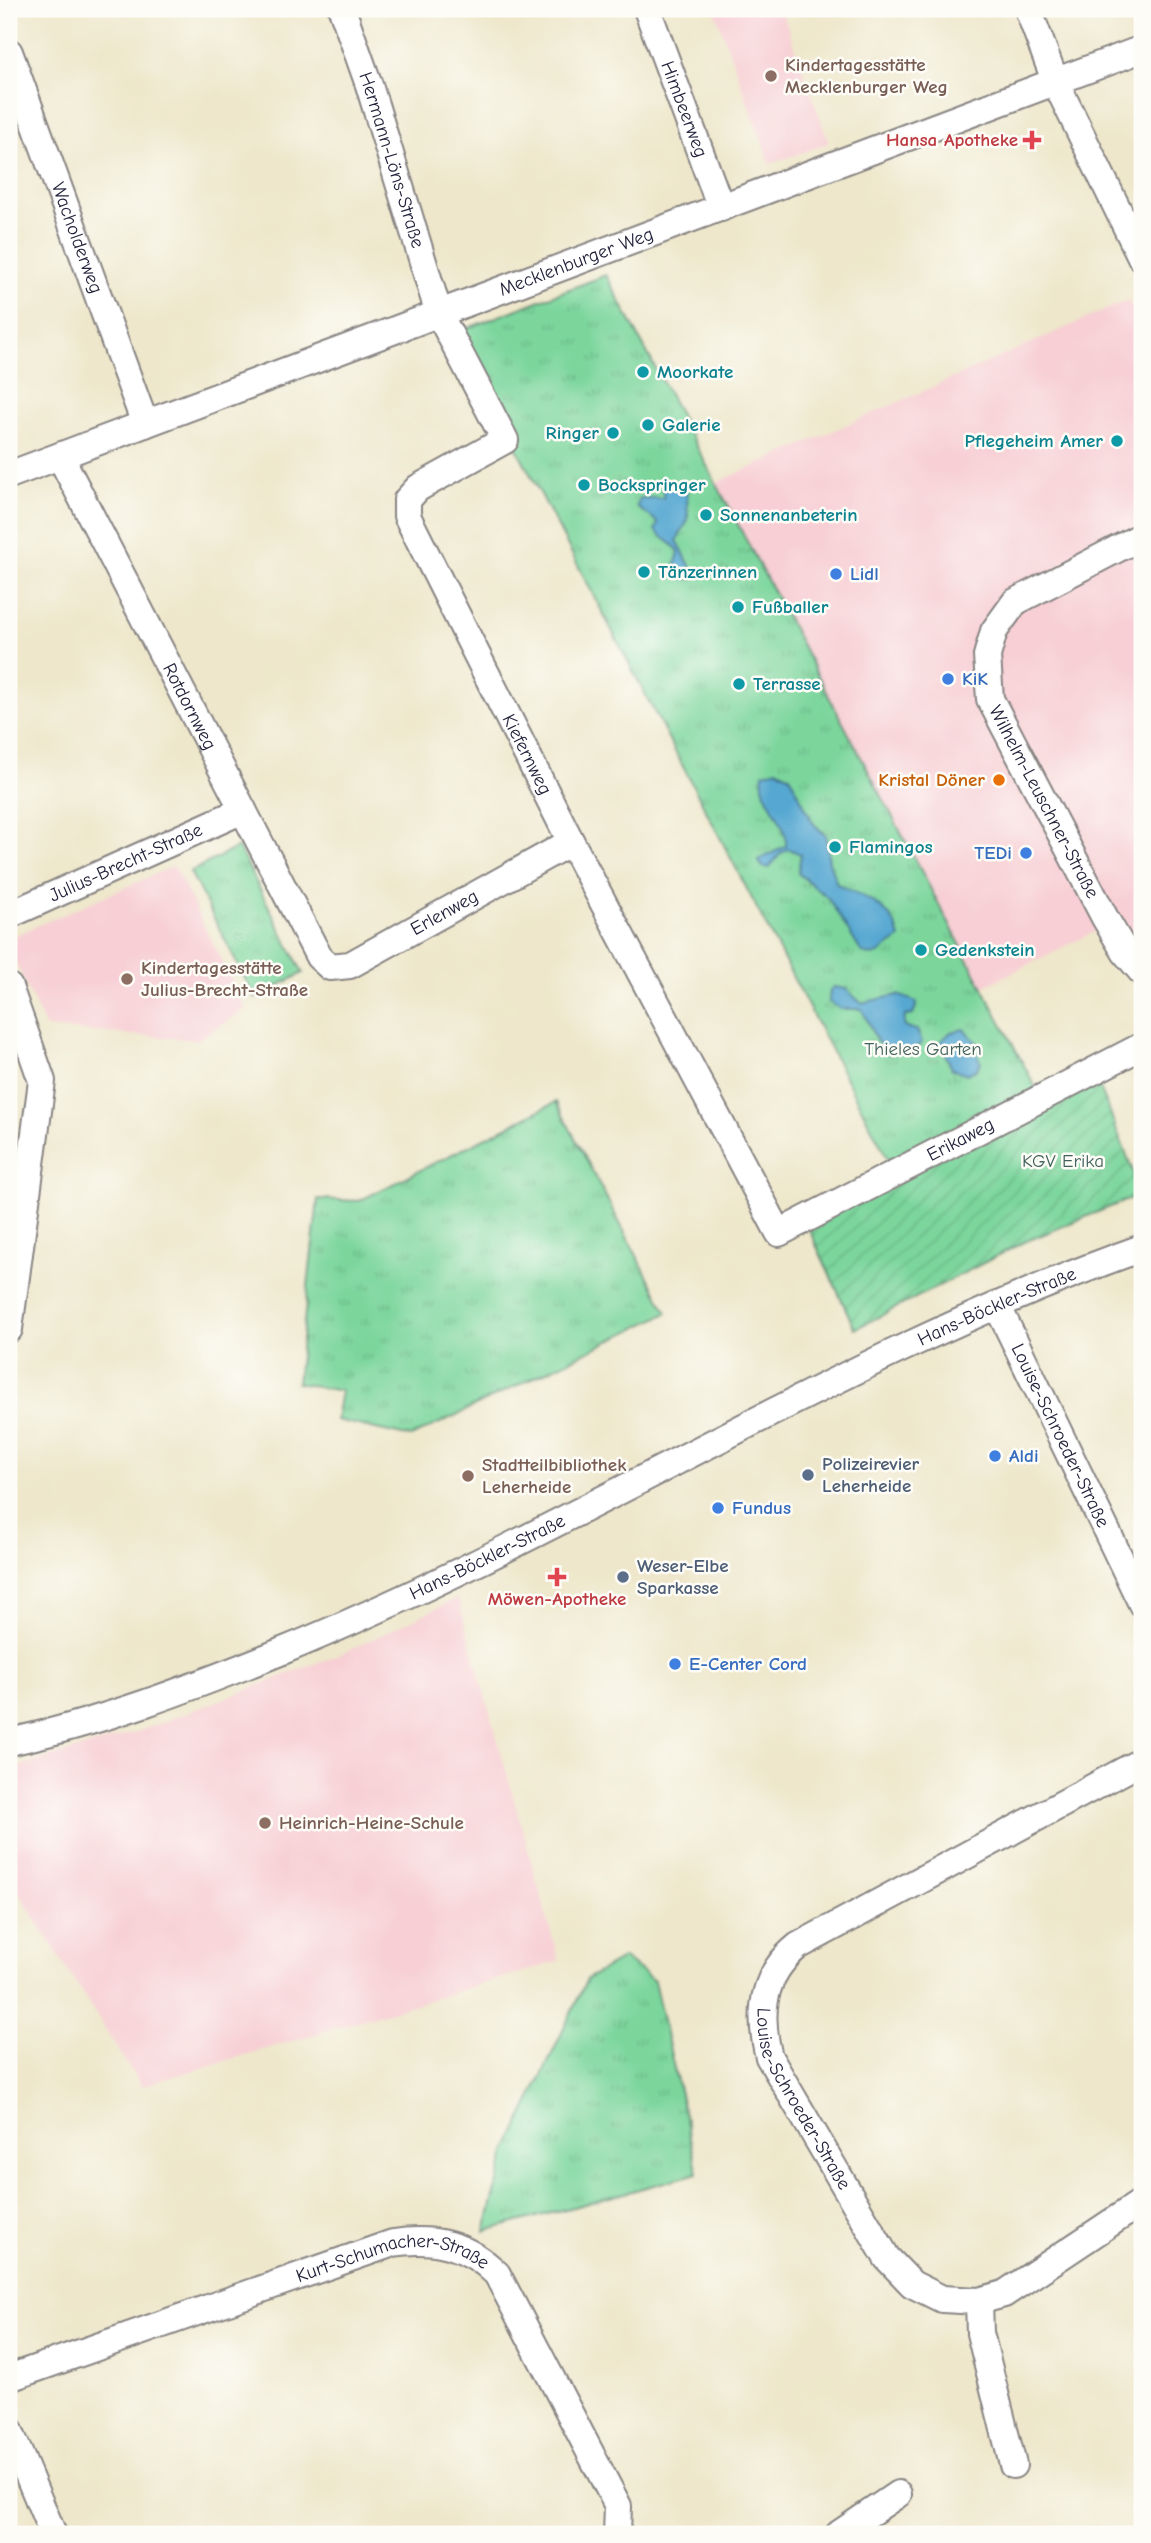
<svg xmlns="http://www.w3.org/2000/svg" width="1151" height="2543" viewBox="0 0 1151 2543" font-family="'Comic Neue',sans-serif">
	<defs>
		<pattern id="park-tufts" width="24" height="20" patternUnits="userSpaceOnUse" patternTransform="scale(1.75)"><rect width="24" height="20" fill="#7cd69c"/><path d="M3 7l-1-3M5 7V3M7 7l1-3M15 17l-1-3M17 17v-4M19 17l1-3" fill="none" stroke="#6bb787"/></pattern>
		<pattern id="garden-furrows" width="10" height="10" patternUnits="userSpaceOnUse" patternTransform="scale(1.75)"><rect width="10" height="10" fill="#7cd69c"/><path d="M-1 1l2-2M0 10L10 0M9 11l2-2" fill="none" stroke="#6bb787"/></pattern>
	</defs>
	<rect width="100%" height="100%" fill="#fdfcf7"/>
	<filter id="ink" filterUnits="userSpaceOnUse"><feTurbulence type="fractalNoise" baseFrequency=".0143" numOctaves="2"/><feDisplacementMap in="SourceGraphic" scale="14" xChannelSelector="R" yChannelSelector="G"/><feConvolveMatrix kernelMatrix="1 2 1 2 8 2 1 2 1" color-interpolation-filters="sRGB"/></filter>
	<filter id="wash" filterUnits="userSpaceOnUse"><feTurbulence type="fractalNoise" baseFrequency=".00686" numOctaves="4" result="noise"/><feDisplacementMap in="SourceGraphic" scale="28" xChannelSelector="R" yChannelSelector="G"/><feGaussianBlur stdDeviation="1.57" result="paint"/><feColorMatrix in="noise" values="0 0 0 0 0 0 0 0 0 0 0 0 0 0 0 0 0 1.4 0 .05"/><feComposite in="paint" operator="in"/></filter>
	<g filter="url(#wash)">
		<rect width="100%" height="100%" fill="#eee7cb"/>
		<!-- built -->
		<path fill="#f7cfd4" d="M714,9H781L829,143L770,164Z
			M1128,300L1142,325V953L1116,921L983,987L716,483Z
			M174,866L246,1009L197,1040L46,1028L9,949V938Z
			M458,1598L559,1961L141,2086L9,1877V1769L134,1733L343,1653Z"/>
		<!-- park -->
		<path fill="url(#park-tufts)" stroke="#4f7c6c" stroke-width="2" d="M606,275L1036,1088L892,1167L512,439L460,331Z
			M238,847L303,973L255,998L190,872Z
			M556,1102L667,1313L411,1437L336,1420L341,1391L297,1383L318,1199L359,1201Z
			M624,1958L654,1981L698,2173L485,2231L506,2152L587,1979Z"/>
		<!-- garden -->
		<path fill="url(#garden-furrows)" stroke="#4f7c6c" stroke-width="2" d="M1095,1075L1142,1194L1024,1242L855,1329L807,1225Z"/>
		<!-- water -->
		<path fill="#57a8d2" stroke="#3c6586" stroke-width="2" d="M670,481L678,482L687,492L688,520L677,540L695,576L693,579L679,578L674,569L679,552C673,542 663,540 655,530L658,524C652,514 643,515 637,506L640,498H663V486Z
			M777,769L790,776L813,823L826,836L829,862L837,884C864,897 893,906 900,938L874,956L862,953L828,898L798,873L801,854L789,849L780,854L769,868L763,867L758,860L786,846C788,817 758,800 763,773Z
			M834,987L846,989L861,1003L898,995L917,1002L913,1015L905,1016L904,1027L917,1030L922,1042L915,1049L889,1054C871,1041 873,1025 861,1009H841L829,1002L830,990Z
			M964,1029L980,1046L977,1053L981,1062L976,1070L967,1074L952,1069L940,1042L951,1032Z"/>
	</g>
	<g filter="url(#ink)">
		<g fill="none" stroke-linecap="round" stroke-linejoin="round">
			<defs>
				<g id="minor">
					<path id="s1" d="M342,9L369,85L439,314L505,440L418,488L407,500V516L571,842L779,1233L1142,1046"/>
					<path id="s2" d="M647,9L721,208"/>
					<path d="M1028,9L1056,83L1142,259"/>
					<path id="s3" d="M9,52L145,424"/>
					<path id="s4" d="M60,456L319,957L330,967L350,965L571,842"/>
					<path id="s5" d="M9,475L1142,49"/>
					<path id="s6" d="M1142,536L1015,602L994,631L987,656L990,699L1105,918L1125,952L1142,972"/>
					<path id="s7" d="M9,915L243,810"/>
					<path d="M9,987L42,1081L9,1329"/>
					<path id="s8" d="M997,1305L1142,1604"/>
					<path id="s9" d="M9,1742C102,1722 191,1688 280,1652C574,1532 842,1354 1142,1248"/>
					<path id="s10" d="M1142,1761L798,1946C761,1976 758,2014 769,2057L887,2258L912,2284L942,2299L979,2301L1004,2294L1142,2202"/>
					<path d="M979,2301L980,2333L1013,2465"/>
					<path id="s11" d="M9,2378L393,2243C434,2237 467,2244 497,2274L618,2506L617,2534"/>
					<path d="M9,2429L53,2534"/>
					<path d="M839,2534L898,2494"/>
				</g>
			</defs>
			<!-- minor casing -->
			<use href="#minor" stroke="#888483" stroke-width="30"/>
			<!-- minor -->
			<use href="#minor" stroke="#fff" stroke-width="26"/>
		</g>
	</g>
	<!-- markers -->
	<g fill="#8d6e63" stroke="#fdfcf7" stroke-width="2.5">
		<circle cx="771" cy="76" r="7"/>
		<circle cx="127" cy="979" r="7"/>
		<circle cx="468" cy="1476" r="7"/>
		<circle cx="265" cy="1823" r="7"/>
	</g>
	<g fill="#e0444e" stroke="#fdfcf7" stroke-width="2.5">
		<path d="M1028.5 129.5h7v7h7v7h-7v7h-7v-7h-7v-7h7z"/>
		<path d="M553.5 1566.5h7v7h7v7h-7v7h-7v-7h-7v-7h7z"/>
	</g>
	<g fill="#0f9aa8" stroke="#fdfcf7" stroke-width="2.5">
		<circle cx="643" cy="372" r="7"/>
		<circle cx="648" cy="425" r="7"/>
		<circle cx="613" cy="433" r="7"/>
		<circle cx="1117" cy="441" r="7"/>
		<circle cx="584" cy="485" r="7"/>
		<circle cx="706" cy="515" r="7"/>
		<circle cx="644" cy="572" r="7"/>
		<circle cx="738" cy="607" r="7"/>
		<circle cx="739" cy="684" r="7"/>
		<circle cx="835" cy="847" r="7"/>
		<circle cx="921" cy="950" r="7"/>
	</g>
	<g fill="#3f7fe0" stroke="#fdfcf7" stroke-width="2.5">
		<circle cx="836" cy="574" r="7"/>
		<circle cx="948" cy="679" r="7"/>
		<circle cx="1026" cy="853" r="7"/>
		<circle cx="995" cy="1456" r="7"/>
		<circle cx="718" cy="1508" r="7"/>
		<circle cx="675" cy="1664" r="7"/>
	</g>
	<circle fill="#e8710a" stroke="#fdfcf7" stroke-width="2.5" cx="999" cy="780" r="7"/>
	<g fill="#5c6f8a" stroke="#fdfcf7" stroke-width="2.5">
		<circle cx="808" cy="1475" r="7"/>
		<circle cx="623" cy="1577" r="7"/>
	</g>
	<g text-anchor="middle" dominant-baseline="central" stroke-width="5" stroke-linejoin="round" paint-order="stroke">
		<!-- education labels -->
		<g font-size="19" font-weight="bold" fill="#785e54" stroke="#fdfcf7" text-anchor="start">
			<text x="785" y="65">Kindertagesstätte<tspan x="785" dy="22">Mecklenburger Weg</tspan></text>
			<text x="141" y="968">Kindertagesstätte<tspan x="141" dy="22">Julius-Brecht-Straße</tspan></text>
			<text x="482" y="1465">Stadtteilbibliothek<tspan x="482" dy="22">Leherheide</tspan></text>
			<text x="279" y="1823">Heinrich-Heine-Schule</text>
		</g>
		<!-- street labels -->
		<g font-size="19" fill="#22223b" stroke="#fdfcf7">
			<text stroke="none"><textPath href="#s2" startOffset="107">Himbeerweg</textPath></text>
			<text stroke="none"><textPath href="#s1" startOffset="159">Hermann-Löns-Straße</textPath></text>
			<text stroke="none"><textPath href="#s3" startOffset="198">Wacholderweg</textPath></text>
			<text stroke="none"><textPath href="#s5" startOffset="606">Mecklenburger Weg</textPath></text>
			<text stroke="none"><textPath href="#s4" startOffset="282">Rotdornweg</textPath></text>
			<text stroke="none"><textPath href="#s1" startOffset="861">Kiefernweg</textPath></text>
			<text stroke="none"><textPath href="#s6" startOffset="364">Wilhelm-Leuschner-Straße</textPath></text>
			<text stroke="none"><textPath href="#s7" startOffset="128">Julius-Brecht-Straße</textPath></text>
			<text stroke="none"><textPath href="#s4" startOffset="707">Erlenweg</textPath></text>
			<text stroke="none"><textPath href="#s1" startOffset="1606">Erikaweg</textPath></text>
			<text stroke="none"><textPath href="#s9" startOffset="1082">Hans-Böckler-Straße</textPath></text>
			<text stroke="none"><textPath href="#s8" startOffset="145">Louise-Schroeder-Straße</textPath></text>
			<text stroke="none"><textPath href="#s9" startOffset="514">Hans-Böckler-Straße</textPath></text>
			<text stroke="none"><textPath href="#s10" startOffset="564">Louise-Schroeder-Straße</textPath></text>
			<text stroke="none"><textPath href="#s11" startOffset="406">Kurt-Schumacher-Straße</textPath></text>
		</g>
		<!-- health labels -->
		<g font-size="19" font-weight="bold" fill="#be3a42" stroke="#fdfcf7" text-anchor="end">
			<text x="1018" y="140">Hansa Apotheke</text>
			<text x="557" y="1599" text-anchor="middle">Möwen-Apotheke</text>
		</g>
		<!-- culture labels -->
		<g font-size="19" font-weight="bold" fill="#0d838f" stroke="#fdfcf7" text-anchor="start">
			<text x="657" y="372">Moorkate</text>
			<text x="662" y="425">Galerie</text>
			<text x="599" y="433" text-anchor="end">Ringer</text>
			<text x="1103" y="441" text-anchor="end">Pflegeheim Amer</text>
			<text x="598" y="485">Bockspringer</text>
			<text x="720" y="515">Sonnenanbeterin</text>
			<text x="658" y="572">Tänzerinnen</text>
			<text x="752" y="607">Fußballer</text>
			<text x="753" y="684">Terrasse</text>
			<text x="849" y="847">Flamingos</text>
			<text x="935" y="950">Gedenkstein</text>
		</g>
		<!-- shop labels -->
		<g font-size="19" font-weight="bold" fill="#366cbe" stroke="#fdfcf7" text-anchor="start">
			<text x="850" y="574">Lidl</text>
			<text x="962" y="679">KiK</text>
			<text x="1012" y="853" text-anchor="end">TEDi</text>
			<text x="1009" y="1456">Aldi</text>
			<text x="732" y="1508">Fundus</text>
			<text x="689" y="1664">E-Center Cord</text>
		</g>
		<!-- food labels -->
		<g font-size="19" font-weight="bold" fill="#c56008" stroke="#fdfcf7" text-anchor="end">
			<text x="985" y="780">Kristal Döner</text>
		</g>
		<!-- park labels -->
		<g font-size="19" fill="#42615d" stroke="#fdfcf7">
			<text x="923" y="1049">Thieles Garten</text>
			<text x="1063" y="1161">KGV Erika</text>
		</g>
		<!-- service labels -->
		<g font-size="19" font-weight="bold" fill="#4e5e75" stroke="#fdfcf7" text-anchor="start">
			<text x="822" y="1464">Polizeirevier<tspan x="822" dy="22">Leherheide</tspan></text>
			<text x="637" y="1566">Weser-Elbe<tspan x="637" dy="22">Sparkasse</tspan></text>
		</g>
	</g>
	<!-- margin -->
	<rect width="1151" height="2543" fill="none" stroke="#fdfcf7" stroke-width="35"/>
</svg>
